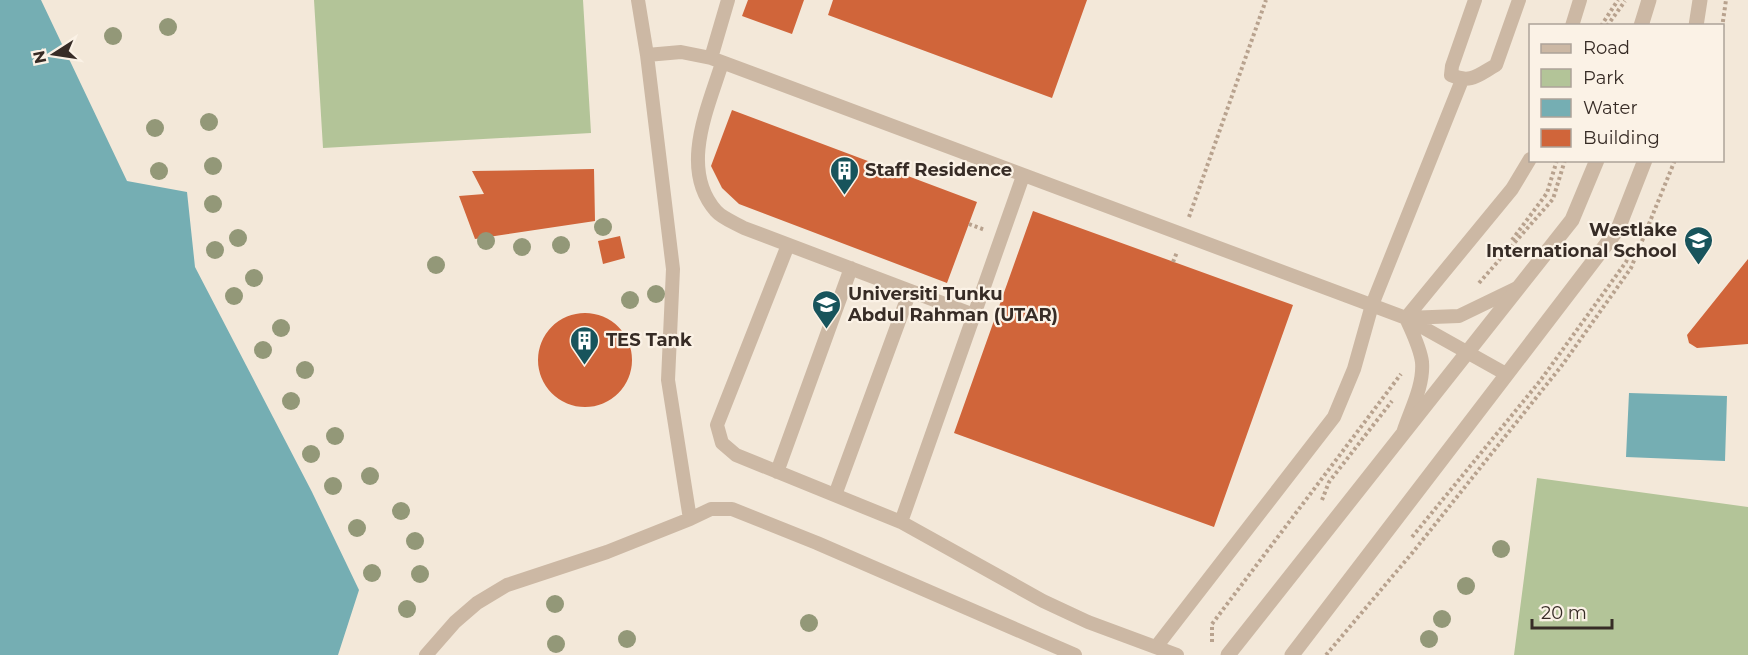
<svg xmlns="http://www.w3.org/2000/svg" width="1748" height="655" viewBox="0 0 1748 655" font-family="Montserrat,sans-serif">
	<rect width="100%" height="100%" fill="#f3e8d9"/>
	<!-- green -->
	<path fill="#b3c498" d="M314,0H583L591,133L323,148Z
		M1537,478L1748,507V655H1514Z"/>
	<!-- water -->
	<path fill="#75aeb3" d="M0,0H41L127,181L187,192L195,267L312,492L359,590L338,655H0Z
		M1629,393L1727,396L1725,461L1626,457Z"/>
	<!-- building -->
	<path fill="#d0653a" d="M748,0H804L792,34L742,16Z
		M833,0H1087L1052,98L828,15Z
		M732,110L977,202L947,283L739,204L722,188L711,166Z
		M594,169L595,221L475,239L459,196L484,194L472,171Z
		M1033,211L1293,305L1214,527L954,433Z
		M620,236L625,258L603,264L598,241Z
		M1748,259V344L1697,348L1689,343L1687,335Z
		M538 360a47 47 0 1 1 94 0a47 47 0 1 1-94 0Z"/>
	<g fill="none" stroke-linecap="round" stroke-linejoin="round">
		<!-- path -->
		<path stroke="#b8a28e" stroke-width="4" stroke-dasharray="3 3" stroke-linecap="butt" d="M1601,26L1618,0
			M1607,26L1625,1
			M1722,28L1726,0
			M1189,217L1266,0
			M969,224L985,230
			M1512,240L1547,193L1557,160
			M1173,262L1177,252
			M1479,283L1553,199L1565,160
			M1322,500L1329,482L1392,401
			M1412,537L1540,381L1626,262L1632,248
			M1212,642V624L1401,374
			M1326,655L1413,552L1563,364L1631,268L1675,160"/>
		<!-- lane -->
		<path stroke="#ccb8a4" stroke-width="14" d="M638,0L647,55L673,269L668,380L690,519
			M1475,0L1452,66L1451,75C1471,84 1478,75 1496,65L1519,0
			M1572,26L1580,0
			M647,55L681,52L711,58L1406,318L1506,374
			M711,58L728,0
			M722,63C708,108 679,169 716,211C722,218 735,223 744,228L974,315
			M788,245L717,425L722,443L736,455L901,522L1043,601L1088,622L1177,655
			M1406,318L1512,189L1530,159
			M1406,318L1459,316L1517,288
			M1404,430C1411,409 1424,385 1422,362C1420,347 1412,332 1406,318
			M777,472L851,268
			M835,495L910,291
			M901,522L1023,176
			M1156,647L1334,417L1354,369L1372,305L1462,80
			M426,655L455,622L477,603L507,585L607,552L690,519L711,509H732L817,543L1075,655"/>
		<!-- street -->
		<path stroke="#ccb8a4" stroke-width="15" d="M1641,26L1649,0
			M1696,26L1700,0
			M1228,655L1572,220L1597,160
			M1292,655L1618,229L1645,160"/>
	</g>
	<!-- trees -->
	<g fill="#939878">
		<circle cx="168" cy="27" r="9"/>
		<circle cx="113" cy="36" r="9"/>
		<circle cx="209" cy="122" r="9"/>
		<circle cx="155" cy="128" r="9"/>
		<circle cx="213" cy="166" r="9"/>
		<circle cx="159" cy="171" r="9"/>
		<circle cx="213" cy="204" r="9"/>
		<circle cx="603" cy="227" r="9"/>
		<circle cx="238" cy="238" r="9"/>
		<circle cx="486" cy="241" r="9"/>
		<circle cx="561" cy="245" r="9"/>
		<circle cx="522" cy="247" r="9"/>
		<circle cx="215" cy="250" r="9"/>
		<circle cx="436" cy="265" r="9"/>
		<circle cx="254" cy="278" r="9"/>
		<circle cx="656" cy="294" r="9"/>
		<circle cx="234" cy="296" r="9"/>
		<circle cx="630" cy="300" r="9"/>
		<circle cx="281" cy="328" r="9"/>
		<circle cx="263" cy="350" r="9"/>
		<circle cx="305" cy="370" r="9"/>
		<circle cx="291" cy="401" r="9"/>
		<circle cx="335" cy="436" r="9"/>
		<circle cx="311" cy="454" r="9"/>
		<circle cx="370" cy="476" r="9"/>
		<circle cx="333" cy="486" r="9"/>
		<circle cx="401" cy="511" r="9"/>
		<circle cx="357" cy="528" r="9"/>
		<circle cx="415" cy="541" r="9"/>
		<circle cx="1501" cy="549" r="9"/>
		<circle cx="372" cy="573" r="9"/>
		<circle cx="420" cy="574" r="9"/>
		<circle cx="1466" cy="586" r="9"/>
		<circle cx="555" cy="604" r="9"/>
		<circle cx="407" cy="609" r="9"/>
		<circle cx="1442" cy="619" r="9"/>
		<circle cx="809" cy="623" r="9"/>
		<circle cx="627" cy="639" r="9"/>
		<circle cx="1429" cy="639" r="9"/>
		<circle cx="556" cy="644" r="9"/>
	</g>
	<!-- icons -->
	<defs>
		<symbol id="building-pin" viewBox="-11 -11 22 30"><path d="M0 17L-7.5 6A9.5 9.5 0 1 1 7.5 6Z" fill="#18545c" stroke="#fbf2e6"/><path d="M-4-6H4V6H1V3H-1V6H-4ZM-2.5-4.3h1.7v1.8h-1.7ZM.8-4.3h1.7v1.8H.8ZM-2.5-1h1.7V.8h-1.7ZM.8-1h1.7V.8H.8Z" fill="#fff"/></symbol>
		<symbol id="school-pin" viewBox="-11 -11 22 30"><path d="M0 17L-7.5 6A9.5 9.5 0 1 1 7.5 6Z" fill="#18545c" stroke="#fbf2e6"/><path d="M0-5L7-2L0 1L-7-2ZM-4 1L0 2.5L4 1V4Q0 6-4 4Z" fill="#fff"/></symbol>
		<symbol id="university-pin" viewBox="-11 -11 22 30"><path d="M0 17L-7.5 6A9.5 9.5 0 1 1 7.5 6Z" fill="#18545c" stroke="#fbf2e6"/><path d="M0-5L7-2L0 1L-7-2ZM-4 1L0 2.5L4 1V4Q0 6-4 4Z" fill="#fff"/></symbol>
	</defs>
	<g fill-rule="evenodd">
		<use href="#building-pin" x="828" y="154" width="33" height="45"/>
		<use href="#school-pin" x="1682" y="224" width="33" height="45"/>
		<use href="#university-pin" x="810" y="288" width="33" height="45"/>
		<use href="#building-pin" x="568" y="324" width="33" height="45"/>
	</g>
	<g text-anchor="middle" dominant-baseline="central" stroke-width="4.5" stroke-linejoin="round" paint-order="stroke">
		<!-- poi labels -->
		<g font-size="18" font-weight="bold" fill="#372c26" stroke="#fbf2e6" text-anchor="start">
			<text x="865" y="170">Staff Residence</text>
			<text x="1677" y="230" text-anchor="end">Westlake<tspan x="1677" dy="21">International School</tspan></text>
			<text x="848" y="294">Universiti Tunku<tspan x="848" dy="21">Abdul Rahman (UTAR)</tspan></text>
			<text x="606" y="340">TES Tank</text>
		</g>
	</g>
	<!-- legend -->
	<rect x="1529" y="24" width="195" height="138" fill="#fbf2e6" stroke="#ada399" stroke-width="1.5"/>
	<rect x="1541" y="44" width="30" height="9" fill="#ccb8a4" stroke="#ada399" stroke-width="1.5"/>
	<text x="1583" y="54" font-size="18" fill="#372c26">Road</text>
	<rect x="1541" y="69" width="30" height="18" fill="#b3c498" stroke="#ada399" stroke-width="1.5"/>
	<text x="1583" y="84" font-size="18" fill="#372c26">Park</text>
	<rect x="1541" y="99" width="30" height="18" fill="#75aeb3" stroke="#ada399" stroke-width="1.5"/>
	<text x="1583" y="114" font-size="18" fill="#372c26">Water</text>
	<rect x="1541" y="129" width="30" height="18" fill="#d0653a" stroke="#ada399" stroke-width="1.5"/>
	<text x="1583" y="144" font-size="18" fill="#372c26">Building</text>
	<!-- north arrow -->
	<g transform="translate(54 54) rotate(258)" stroke="#fbf2e6" stroke-width="4.5" paint-order="stroke">
	<path d="M0-4.5L10 22L0 15L-10 22Z" fill="#372c26"/>
	<text y="-9" font-size="16" font-weight="bold" text-anchor="middle" fill="#372c26">N</text>
	</g>
	<!-- scale -->
	<path d="M1532 619v9h80v-9" fill="none" stroke="#372c26" stroke-width="3"/>
	<text x="1541" y="619" font-size="18" fill="#372c26" stroke="#fbf2e6" stroke-width="4.5" paint-order="stroke">20 m</text>
</svg>
